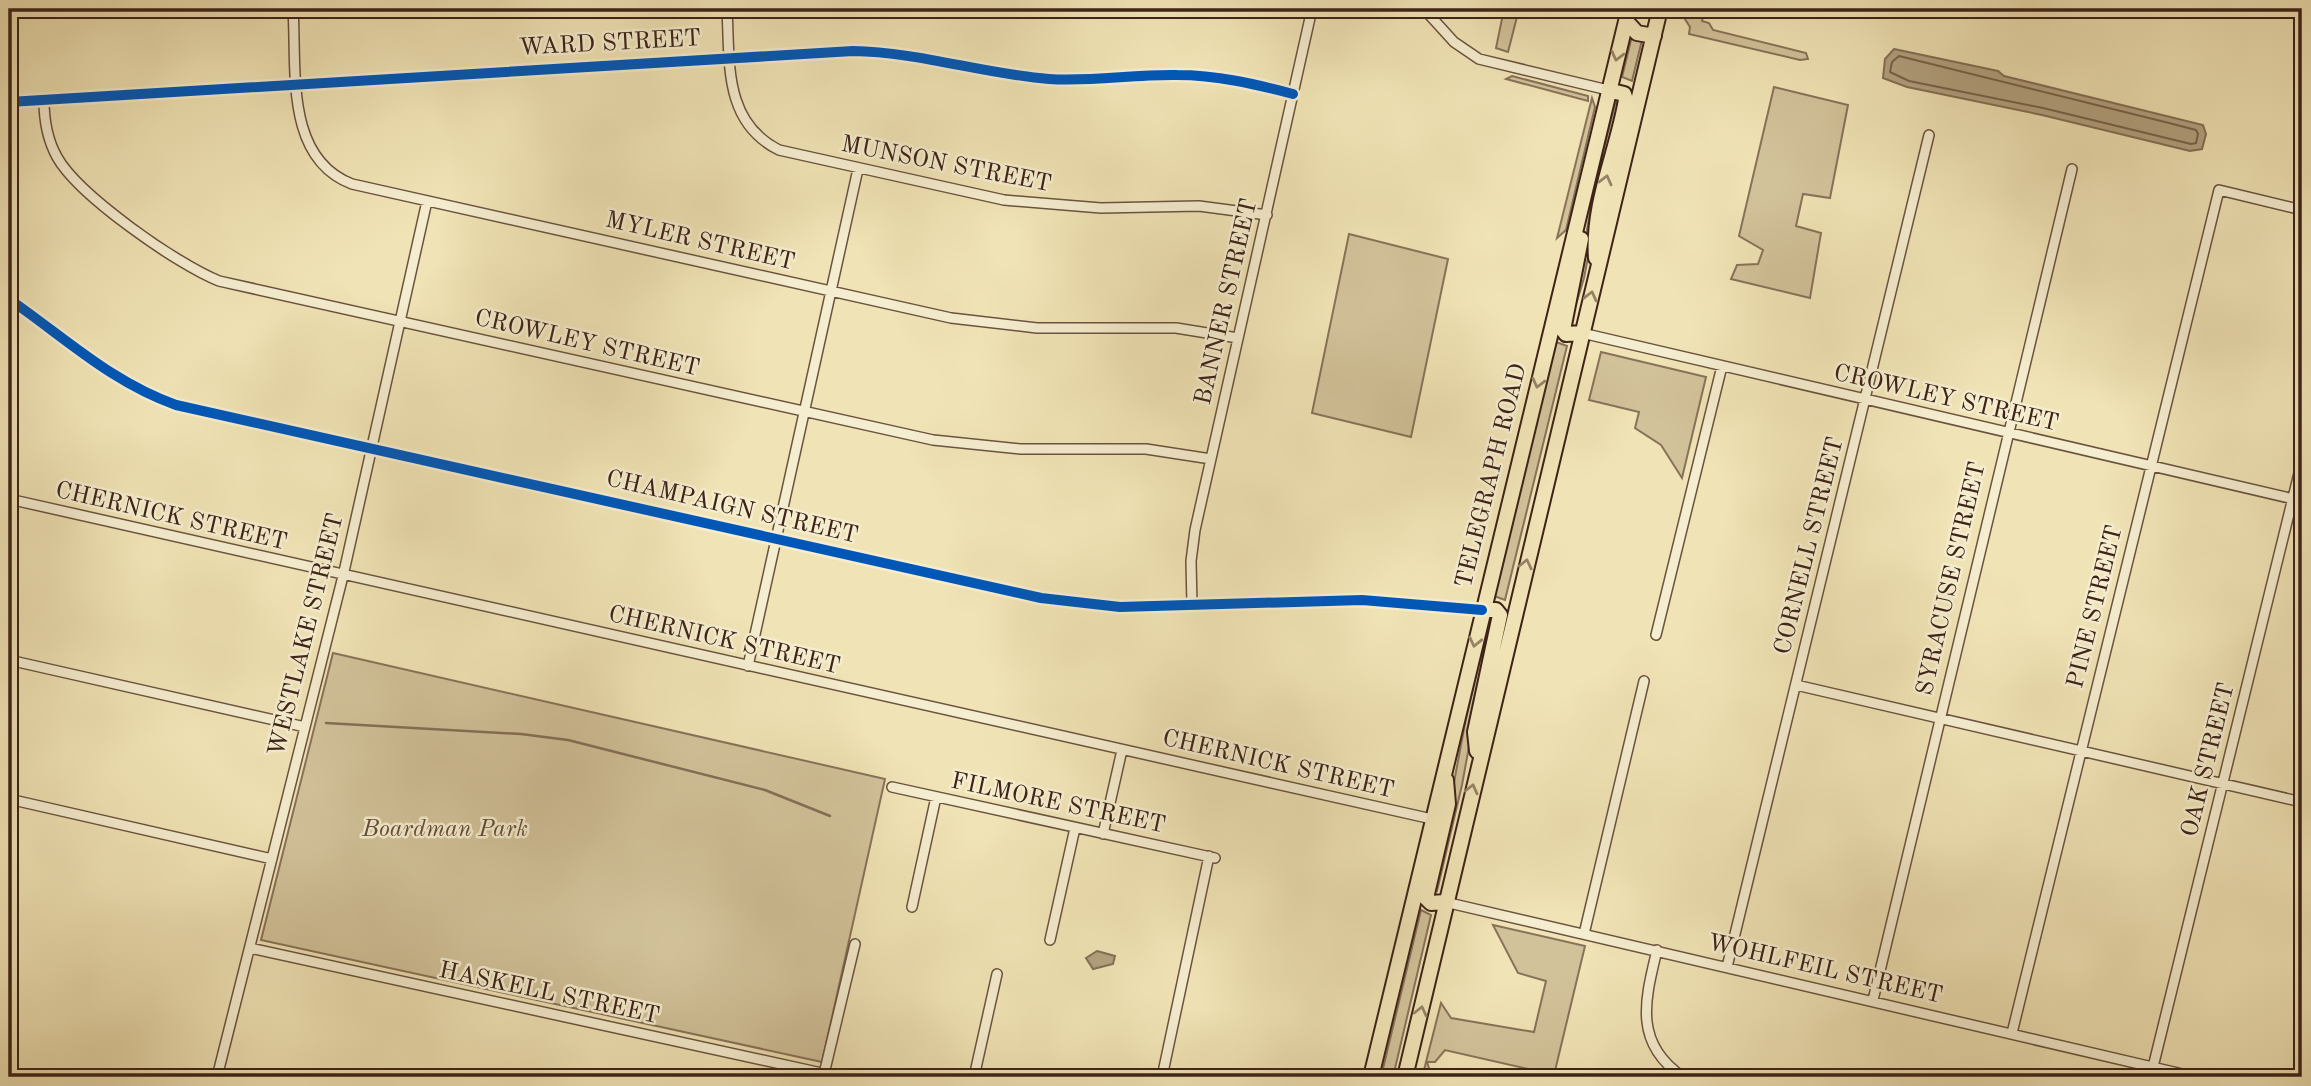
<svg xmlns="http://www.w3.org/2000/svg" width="2311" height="1086" viewBox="0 0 2311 1086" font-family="'Old Standard TT',serif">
	<rect width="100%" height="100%" fill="#f0e3b5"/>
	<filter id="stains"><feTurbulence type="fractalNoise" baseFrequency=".00286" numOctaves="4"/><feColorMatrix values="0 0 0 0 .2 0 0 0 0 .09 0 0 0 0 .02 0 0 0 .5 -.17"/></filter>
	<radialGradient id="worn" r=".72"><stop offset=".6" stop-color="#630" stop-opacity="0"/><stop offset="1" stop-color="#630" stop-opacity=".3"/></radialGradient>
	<!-- green -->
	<path fill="#d2c29a" stroke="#887259" stroke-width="2" d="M1504,9H1519L1508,52L1496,48Z
		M1682,9H1705L1702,21L1709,23L1713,30L1806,53L1808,59L1800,60L1689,34L1690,27L1681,13Z
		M1632,36L1642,40L1632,81L1622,77Z
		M1512,76L1588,96V101L1506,79Z
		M1774,87L1848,105L1830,198L1803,194L1796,226L1821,233L1810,298L1731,279L1737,265L1758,264L1763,250L1739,236Z
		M1592,98L1595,107L1566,230L1557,238Z
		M1619,101L1584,278L1571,321L1595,184L1615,104Z
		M1349,234L1448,259L1411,437L1312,413Z
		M1556,342L1567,346L1505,600L1494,596Z
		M1601,352L1706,377L1682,478L1661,445L1635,428L1639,412L1589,400Z
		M1489,619L1492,620L1462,785L1437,891L1434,890L1466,718Z
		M333,653L885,779L822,1062L261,940Z
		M1421,910L1431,915L1393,1077H1381Z
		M1493,925L1585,946L1554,1075L1445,1050L1435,1062H1427L1430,1071L1424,1070L1441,1003L1451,1018L1534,1032L1546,981L1518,973Z"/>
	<!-- water -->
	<path fill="#b3a280" stroke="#846f56" stroke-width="2" d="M1894,49L1998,71L2004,76L2203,125L2206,134L2202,149L2190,151L2042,115L1907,87L1883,78L1885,59Z
		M1097,951L1115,956L1113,964L1093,969L1086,958Z"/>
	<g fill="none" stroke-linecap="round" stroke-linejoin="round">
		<!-- shore -->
		<path stroke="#78624c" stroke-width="2" d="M1899,56L2169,123L2196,130L2198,134L2196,143L2191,144L2043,108L1909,81L1890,72L1892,62Z"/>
		<!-- stream -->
		<path stroke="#846f56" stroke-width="2.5" d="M326,723L521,734L568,740L765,790L830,816"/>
		<defs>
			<path id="street" d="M293,9C297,68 284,158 352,184L951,318L1037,328H1176L1238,338
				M727,9C730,62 723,122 779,150L1004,200L1101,208L1199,206L1267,215
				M1424,9L1454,42L1479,59L1608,90
				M44,100C44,120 47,139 57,157C78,195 178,265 219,281L933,440L1020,449H1146L1211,459
				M9,102L853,51C919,52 983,74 1049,79C1091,82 1135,74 1177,75C1217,75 1255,84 1293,94
				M9,299C64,337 111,382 176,405L1041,598L1120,607L1362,600L1482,610
				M1582,333L2302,501
				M9,499L1432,819
				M1192,605L1191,561L1195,530L1312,9
				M1656,635L1722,366
				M9,660L305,727
				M748,666L858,169
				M1796,685L2302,802
				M892,787L1215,858
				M9,799L272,859
				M1103,834L1122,750
				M1445,902L2195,1077
				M912,907L936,797
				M1584,934L1644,681
				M1050,940L1075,828
				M250,948L840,1077
				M1657,950C1645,1000 1633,1043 1683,1077
				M1727,967L1929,135
				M1873,1000L2072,169
				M2012,1033L2219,190L2302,210
				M2153,1067L2302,461
				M824,1074L855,944
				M217,1077L343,576L427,201
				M974,1077L997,974
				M1162,1077L1209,856"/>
			<path id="primary" d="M1626,21L1637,33L1654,36
				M1581,239L1563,330L1566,334L1582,333
				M1596,258C1592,204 1617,152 1626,100L1624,94L1608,90
				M1477,751L1475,732L1500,615L1496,610H1482
				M1445,902L1431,903L1426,898L1448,804L1446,780
				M1371,1077L1629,9
				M1405,1077L1660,9"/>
		</defs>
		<!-- street casing -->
		<use href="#street" stroke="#6a533f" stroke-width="12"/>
		<!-- primary casing -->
		<use href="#primary" stroke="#3d2318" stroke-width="18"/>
		<!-- street -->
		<use href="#street" stroke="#f5edcf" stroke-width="9"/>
		<!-- primary -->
		<use href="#primary" stroke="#f0e3b5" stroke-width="14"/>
		<defs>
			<path id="cycleway" d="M9,102L853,51C919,52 983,74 1049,79C1091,82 1135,74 1177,75C1217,75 1255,84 1293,94
				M9,299C64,337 111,382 176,405L1041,598L1120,607L1362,600L1482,610"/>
		</defs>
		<!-- cycleway casing -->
		<use href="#cycleway" stroke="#f5edcf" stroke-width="15"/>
		<!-- cycleway -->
		<use href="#cycleway" stroke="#0057b8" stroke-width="10"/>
	</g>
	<!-- one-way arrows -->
	<defs><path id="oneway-chevron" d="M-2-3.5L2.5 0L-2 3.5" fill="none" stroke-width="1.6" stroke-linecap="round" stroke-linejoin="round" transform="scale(1.75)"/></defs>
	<g stroke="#968366">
		<use href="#oneway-chevron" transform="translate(1617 56) rotate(104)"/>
		<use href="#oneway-chevron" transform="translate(1606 180) rotate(-76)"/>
		<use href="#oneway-chevron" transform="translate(1591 296) rotate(-76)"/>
		<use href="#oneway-chevron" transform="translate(1538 383) rotate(104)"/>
		<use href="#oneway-chevron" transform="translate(1526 564) rotate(-77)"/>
		<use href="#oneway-chevron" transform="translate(1475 642) rotate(102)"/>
		<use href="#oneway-chevron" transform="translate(1472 789) rotate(-77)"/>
		<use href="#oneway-chevron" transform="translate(1421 1011) rotate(-77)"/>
	</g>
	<g text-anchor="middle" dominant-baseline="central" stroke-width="5" stroke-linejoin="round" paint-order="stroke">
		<!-- street labels -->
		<g font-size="24" fill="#3d2318" stroke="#f5edcf">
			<text transform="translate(610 44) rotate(-3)">WARD STREET</text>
			<text transform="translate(946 165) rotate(11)">MUNSON STREET</text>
			<text transform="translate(700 242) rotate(13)">MYLER STREET</text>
			<text transform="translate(1227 302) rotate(-77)">BANNER STREET</text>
			<text transform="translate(587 344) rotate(13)">CROWLEY STREET</text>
			<text transform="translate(1946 399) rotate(13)">CROWLEY STREET</text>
			<text transform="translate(1492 476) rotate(-76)">TELEGRAPH ROAD</text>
			<text transform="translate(732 508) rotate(13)">CHAMPAIGN STREET</text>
			<text transform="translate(171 517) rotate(13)">CHERNICK STREET</text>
			<text transform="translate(1810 546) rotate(-76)">CORNELL STREET</text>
			<text transform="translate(1952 579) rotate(-77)">SYRACUSE STREET</text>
			<text transform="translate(2096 607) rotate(-76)">PINE STREET</text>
			<text transform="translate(307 635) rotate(-76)">WESTLAKE STREET</text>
			<text transform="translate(724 641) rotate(13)">CHERNICK STREET</text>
			<text transform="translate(2209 760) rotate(-76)">OAK STREET</text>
			<text transform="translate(1278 765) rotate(13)">CHERNICK STREET</text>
			<text transform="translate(1058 804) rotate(12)">FILMORE STREET</text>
			<text transform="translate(1825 970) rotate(13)">WOHLFEIL STREET</text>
			<text transform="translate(549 994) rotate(12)">HASKELL STREET</text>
		</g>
		<!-- park labels -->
		<g font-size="24" font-style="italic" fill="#624b38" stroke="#f5edcf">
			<text x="445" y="830">Boardman Park</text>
		</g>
	</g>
	<!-- margin -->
	<rect width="2311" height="1086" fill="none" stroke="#f0e3b5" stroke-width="35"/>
	<rect x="10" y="10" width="2290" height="1065" fill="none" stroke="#3d2318" stroke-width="3.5"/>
	<rect x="18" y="18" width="2276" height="1051" fill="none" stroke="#3d2318" stroke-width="2"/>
	<rect width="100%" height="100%" filter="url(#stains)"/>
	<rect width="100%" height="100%" fill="url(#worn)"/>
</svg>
